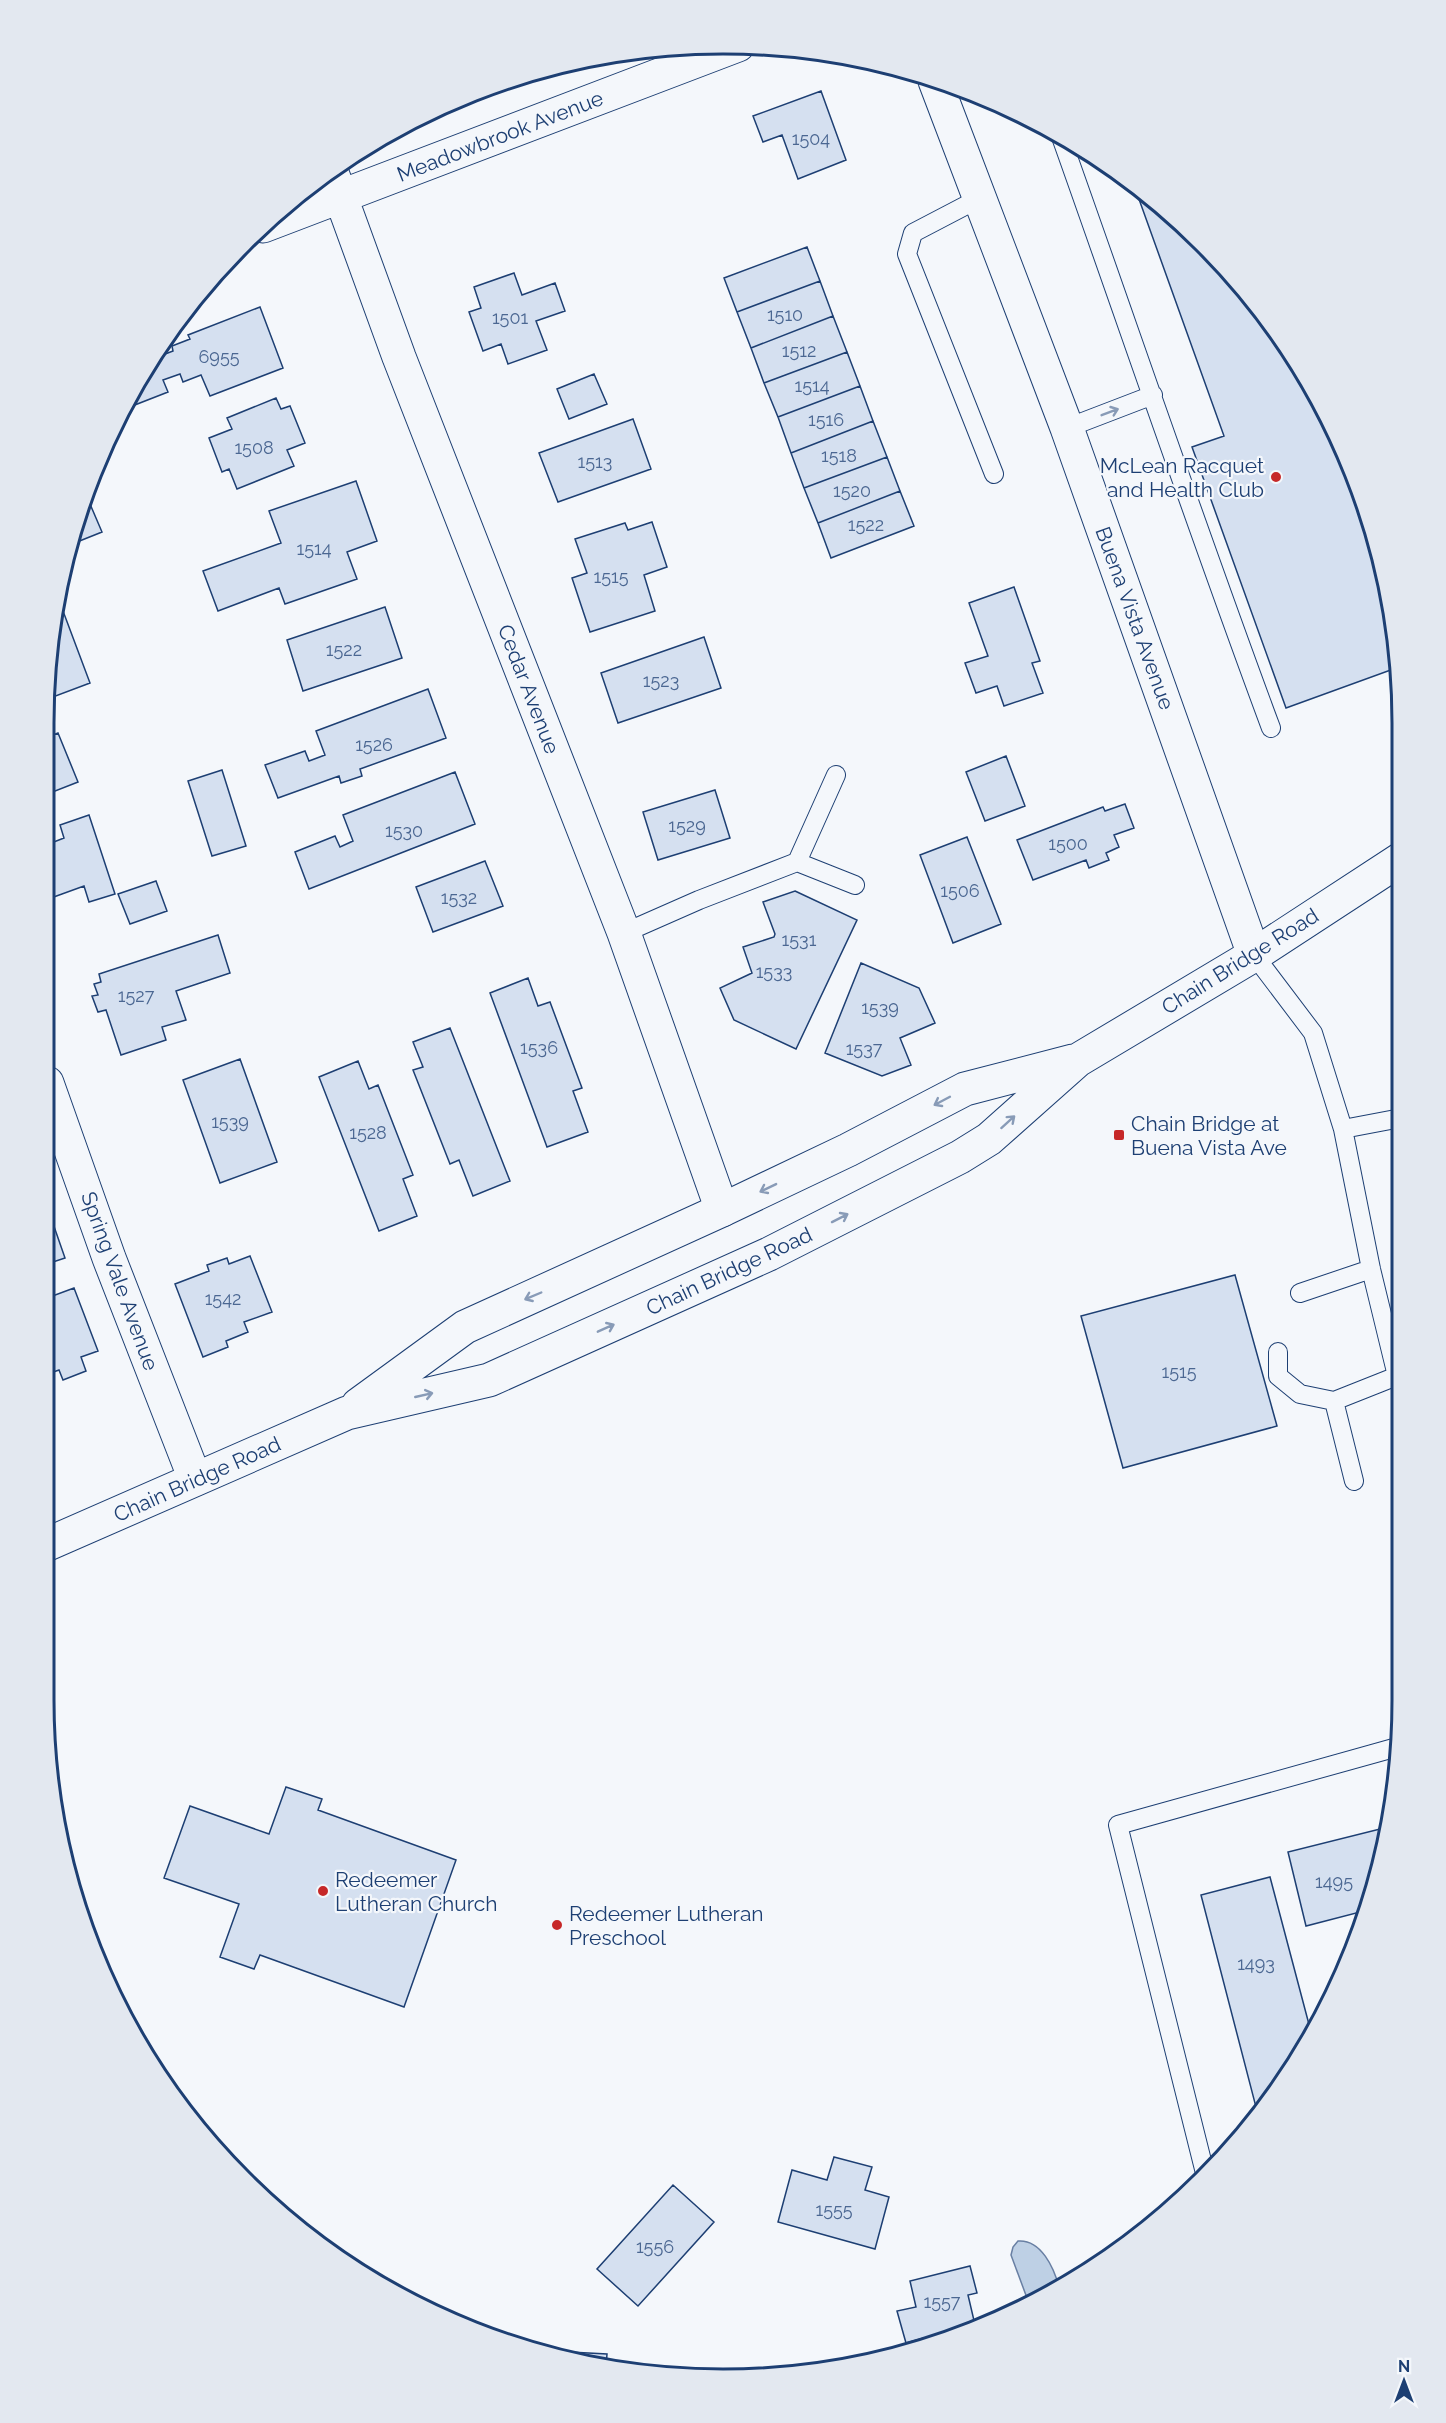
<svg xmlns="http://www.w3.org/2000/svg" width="1446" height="2423" viewBox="0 0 1446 2423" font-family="Raleway,sans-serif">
	<rect width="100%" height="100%" fill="#f4f7fb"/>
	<!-- water -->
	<path fill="#bed0e5" stroke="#687fa3" stroke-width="1.5" d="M1018,2241C1041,2239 1054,2268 1059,2287L1030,2306L1011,2255L1013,2247Z"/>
	<!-- building -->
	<path fill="#d5e0f0" stroke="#1d3f73" stroke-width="1.5" d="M821,91L846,160L798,179L782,135L763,142L753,116Z
		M1135,188L1234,275L1312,384L1379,547L1399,667L1286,708L1192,447L1224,436Z
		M807,247L820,281L737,312L724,278Z
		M514,273L522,295L555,283L565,311L536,321L547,350L508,364L501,344L483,351L469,312L481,308L474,287Z
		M820,281L833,316L751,348L737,312Z
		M260,307L283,368L210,396L201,375L183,382L180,374L163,380L168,392L127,408L154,354L155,358L173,351L172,346L190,339L188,335Z
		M833,316L847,352L764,383L751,348Z
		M847,352L860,386L778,417L764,383Z
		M594,374L607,404L569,419L557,389Z
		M860,386L873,421L791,453L778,417Z
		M276,398L281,409L290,406L305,443L287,450L294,466L237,489L229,469L222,472L209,438L232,429L227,418Z
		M633,419L651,469L558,502L539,453Z
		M873,421L887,457L804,488L791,453Z
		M887,457L900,491L818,523L804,488Z
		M356,481L377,541L347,552L357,579L285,604L279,588L218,611L203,571L281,543L269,511Z
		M900,491L914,526L831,558L818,523Z
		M87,497L102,532L72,544L80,504L82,499Z
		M652,522L667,567L644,575L655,611L590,632L572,578L587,573L575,539L625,523L628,530Z
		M1014,587L1040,661L1032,663L1043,693L1004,706L997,686L976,693L965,663L988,656L969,603Z
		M60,603L90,683L45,700V678Z
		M385,607L402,658L303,691L287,640Z
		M704,637L721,688L618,723L601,673Z
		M428,689L446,738L360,769L362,776L341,783L339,776L278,798L265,765L305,751L309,761L325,755L316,731Z
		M58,733L78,782L45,795V738Z
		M1006,756L1025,806L985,821L966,772Z
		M222,770L246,846L212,856L188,781Z
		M455,772L475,824L309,889L295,852L335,836L340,847L353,841L343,815Z
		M715,790L730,838L658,860L643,812Z
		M1125,804L1134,828L1114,835L1119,847L1106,853L1109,860L1089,868L1086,860L1033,880L1017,840L1103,807L1105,811Z
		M89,815L115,894L89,902L84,886L51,898L46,883V845L64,838L60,825Z
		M967,837L1001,924L953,943L920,855Z
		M485,861L503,906L433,932L416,887Z
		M156,881L167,911L130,924L118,894Z
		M795,891L857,920L796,1049L734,1020L720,988L752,973L743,947L774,937L775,934L763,902Z
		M218,935L230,973L176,991L186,1020L162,1027L166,1040L121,1055L106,1010L98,1012L92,996L98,995L94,984L101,982L99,974Z
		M861,963L919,988L935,1023L900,1038L911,1065L882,1076L825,1053Z
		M528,978L538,1006L550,1002L582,1088L573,1091L588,1132L547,1147L490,993Z
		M450,1028L510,1181L473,1196L459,1160L450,1164L413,1070L423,1067L413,1042Z
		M240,1059L277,1162L220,1183L183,1080Z
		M358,1061L369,1089L378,1085L413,1175L403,1179L417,1216L379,1231L319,1077Z
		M49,1212L65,1258L47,1264V1213Z
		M250,1256L272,1312L244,1322L248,1332L226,1341L228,1347L203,1357L175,1284L209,1271L207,1265L227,1258L229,1264Z
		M1235,1275L1277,1426L1123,1468L1081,1316Z
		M74,1288L98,1351L81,1357L86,1371L63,1380L59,1370L48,1374L47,1298Z
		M286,1787L322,1799L318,1810L456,1860L404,2007L260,1955L254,1969L220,1957L239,1904L164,1878L190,1806L269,1834Z
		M1384,1828L1368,1910L1306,1926L1288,1852Z
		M1270,1877L1311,2032L1288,2078L1262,2110L1257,2111L1201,1895Z
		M834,2157L872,2167L865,2190L889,2197L875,2249L778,2222L792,2170L827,2180Z
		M673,2185L714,2222L638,2306L597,2269Z
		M970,2266L977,2293L968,2295L976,2329L941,2344L927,2347L924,2338L906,2343L897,2311L916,2307L910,2281Z
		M550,2351L607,2354L606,2367L550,2354Z"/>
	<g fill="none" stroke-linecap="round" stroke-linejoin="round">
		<defs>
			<path id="lane" d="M1061,137C1131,334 1198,532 1271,728
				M980,198L913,233L907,254L994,474
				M1067,428L1153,395
				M797,862L836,775
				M624,933L699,900L797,862L855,885
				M1254,955L1313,1033L1343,1129L1371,1269L1397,1376L1334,1401
				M1343,1129L1401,1118
				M1300,1293L1371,1269
				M1278,1352V1376L1300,1394L1334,1401L1354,1481
				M1206,2177L1118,1825L1401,1746"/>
			<path id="street" d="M935,81L1067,428L1254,955
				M331,170L399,357L624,933L722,1210
				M263,226L738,45
				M47,1083L109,1258L195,1479"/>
			<path id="secondary" d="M358,1405L465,1327L722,1210L848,1150L965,1089L1073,1061
				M48,1544L347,1413L489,1380L769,1254L960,1157L989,1139L1078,1060L1254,955L1401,859"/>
		</defs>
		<!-- lane casing -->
		<use href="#lane" stroke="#1d3f73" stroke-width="20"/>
		<!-- street casing -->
		<use href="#street" stroke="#1d3f73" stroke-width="35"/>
		<!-- secondary casing -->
		<use href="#secondary" stroke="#1d3f73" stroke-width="35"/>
		<!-- lane -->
		<use href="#lane" stroke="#f4f7fb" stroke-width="18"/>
		<!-- street -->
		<use href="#street" stroke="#f4f7fb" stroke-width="33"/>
		<!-- secondary -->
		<use href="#secondary" stroke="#f4f7fb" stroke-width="33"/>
	</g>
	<!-- one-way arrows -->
	<defs><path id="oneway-shaft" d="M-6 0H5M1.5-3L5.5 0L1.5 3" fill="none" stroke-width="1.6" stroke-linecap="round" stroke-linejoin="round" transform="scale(1.5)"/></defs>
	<g stroke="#889bb7">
		<use href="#oneway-shaft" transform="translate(1110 412) rotate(-21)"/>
		<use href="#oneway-shaft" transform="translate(942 1101) rotate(152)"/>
		<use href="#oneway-shaft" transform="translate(1008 1122) rotate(-42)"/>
		<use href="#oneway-shaft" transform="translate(768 1188) rotate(154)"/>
		<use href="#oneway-shaft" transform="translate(840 1218) rotate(-27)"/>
		<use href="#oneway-shaft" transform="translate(533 1296) rotate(157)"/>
		<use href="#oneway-shaft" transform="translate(606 1328) rotate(-24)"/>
		<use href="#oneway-shaft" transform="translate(424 1395) rotate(-13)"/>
	</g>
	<!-- markers -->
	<g fill="#c62828" stroke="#f4f7fb" stroke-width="2">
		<circle cx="1276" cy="477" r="6"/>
		<rect x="1113" y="1129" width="12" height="12" rx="3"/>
		<circle cx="323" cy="1891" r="6"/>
		<circle cx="557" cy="1925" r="6"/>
	</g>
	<g text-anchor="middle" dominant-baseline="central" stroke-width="4.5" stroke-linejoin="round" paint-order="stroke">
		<!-- number labels -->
		<g font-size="18" fill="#4b6792">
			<text x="811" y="138">1504</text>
			<text x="785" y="314">1510</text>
			<text x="510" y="317">1501</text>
			<text x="799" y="350">1512</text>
			<text x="219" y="356">6955</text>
			<text x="812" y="385">1514</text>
			<text x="826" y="419">1516</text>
			<text x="254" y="447">1508</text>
			<text x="839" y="455">1518</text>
			<text x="595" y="461">1513</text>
			<text x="852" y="490">1520</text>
			<text x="866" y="524">1522</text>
			<text x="314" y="548">1514</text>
			<text x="611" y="576">1515</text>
			<text x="344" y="649">1522</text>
			<text x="661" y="680">1523</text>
			<text x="374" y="744">1526</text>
			<text x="687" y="825">1529</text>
			<text x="404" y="830">1530</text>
			<text x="1068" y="843">1500</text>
			<text x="960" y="890">1506</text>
			<text x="459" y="897">1532</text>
			<text x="799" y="939">1531</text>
			<text x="774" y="971">1533</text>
			<text x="136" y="995">1527</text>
			<text x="880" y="1007">1539</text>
			<text x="539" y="1047">1536</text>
			<text x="864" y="1048">1537</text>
			<text x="230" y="1121">1539</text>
			<text x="368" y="1132">1528</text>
			<text x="223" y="1298">1542</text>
			<text x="1179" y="1371">1515</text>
			<text x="1334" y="1881">1495</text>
			<text x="1256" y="1963">1493</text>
			<text x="834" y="2209">1555</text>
			<text x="655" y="2246">1556</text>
			<text x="942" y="2301">1557</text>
		</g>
		<!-- street labels -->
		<g font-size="21" fill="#1d3f73" stroke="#f4f7fb">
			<text transform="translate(500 136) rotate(-21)">Meadowbrook Avenue</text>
			<text transform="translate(1135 618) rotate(70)">Buena Vista Avenue</text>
			<text transform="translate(529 689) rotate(69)">Cedar Avenue</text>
			<text transform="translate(1240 961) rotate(-32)">Chain Bridge Road</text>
			<text transform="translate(729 1271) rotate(-25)">Chain Bridge Road</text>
			<text transform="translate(120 1281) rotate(70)">Spring Vale Avenue</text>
			<text transform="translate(197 1479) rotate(-24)">Chain Bridge Road</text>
		</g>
		<!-- poi labels -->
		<g font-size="21" fill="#1d3f73" stroke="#f4f7fb" text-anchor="start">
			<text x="1264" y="465" text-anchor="end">McLean Racquet<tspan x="1264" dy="24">and Health Club</tspan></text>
			<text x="1131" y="1123">Chain Bridge at<tspan x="1131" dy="24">Buena Vista Ave</tspan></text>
			<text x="335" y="1879">Redeemer<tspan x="335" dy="24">Lutheran Church</tspan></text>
			<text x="569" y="1913">Redeemer Lutheran<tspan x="569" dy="24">Preschool</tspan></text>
		</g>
	</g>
	<!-- crop -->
	<path d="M0 0H1446V2423H0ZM723 54H723A669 669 0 0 1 1392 723V1700A669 669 0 0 1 723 2369H723A669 669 0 0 1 54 1700V723A669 669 0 0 1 723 54Z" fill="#e3e8f0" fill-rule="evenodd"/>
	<path fill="none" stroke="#1d3f73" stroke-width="3" d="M723 54H723A669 669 0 0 1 1392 723V1700A669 669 0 0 1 723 2369H723A669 669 0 0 1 54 1700V723A669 669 0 0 1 723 54Z"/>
	<!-- north arrow -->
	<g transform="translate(1404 2381)" stroke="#f4f7fb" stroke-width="4.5" paint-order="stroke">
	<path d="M0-4.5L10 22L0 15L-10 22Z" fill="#1d3f73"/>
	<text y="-9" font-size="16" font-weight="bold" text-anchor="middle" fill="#1d3f73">N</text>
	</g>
</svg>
